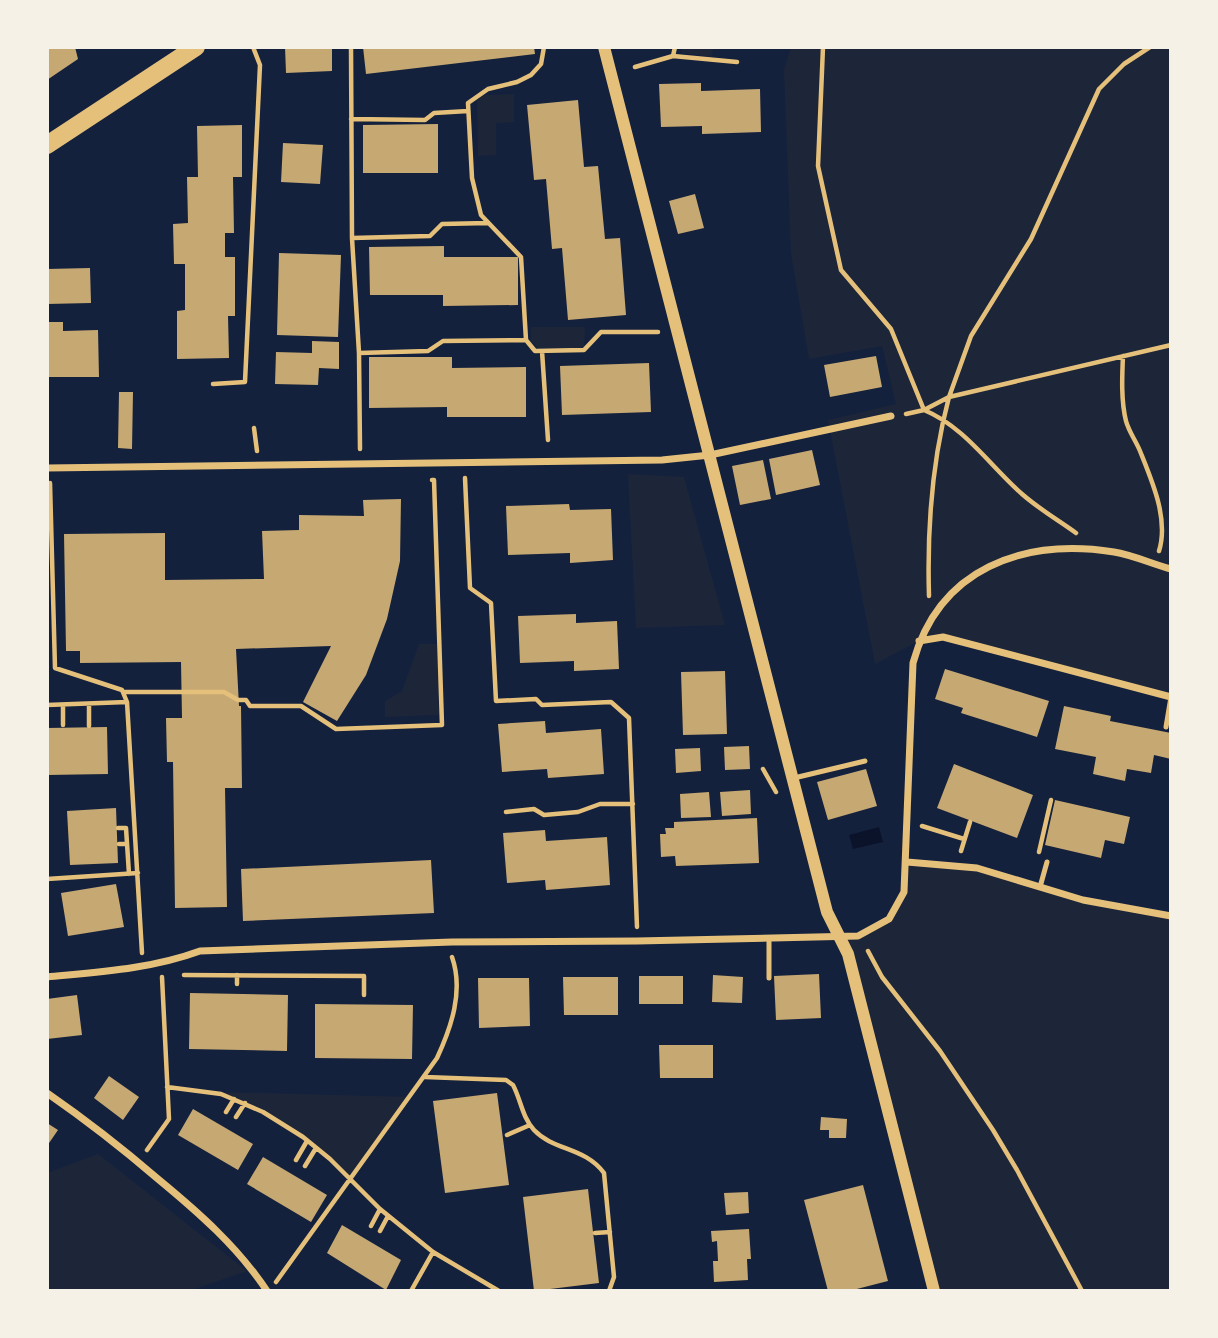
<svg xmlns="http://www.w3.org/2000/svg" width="1218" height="1338" viewBox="0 0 1218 1338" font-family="Raleway,sans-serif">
	<rect width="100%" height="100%" fill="#14213d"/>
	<!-- green -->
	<path fill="#1d2539" d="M683,47H714L711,57L681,53Z
		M791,47H1171V697L943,637L919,641L875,664L828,420L896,404L882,346L809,359L791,253L784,70Z
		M514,94V122L496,123V155L478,156L477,100L483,95Z
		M531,327H585L584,348H538L531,341Z
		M628,474L684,477L725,625L636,628Z
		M419,644H437L439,715L385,717V701L402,691Z
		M907,862L977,868L1083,900L1171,916V1291H934L838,936H858L889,919L904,892Z
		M223,1092L409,1097L349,1180L330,1159L263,1111L221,1094Z
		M98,1154L247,1271L189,1291H47V1173Z"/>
	<!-- water -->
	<path fill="#0b132b" d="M879,827L883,842L853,849L849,835Z"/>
	<!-- building -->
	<path fill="#c6a872" d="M47,47H75L78,59L47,80Z
		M285,47H332V71L286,73Z
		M363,47H534L535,54L366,74Z
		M701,83V91L760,89L761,132L702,134V126L661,127L659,84Z
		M578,100L584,167L598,166L605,239L620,238L626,315L568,320L562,248L552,249L546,179L534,180L527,105Z
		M438,124V173H363V125Z
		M242,125V177H233L234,233H225V257H235V316H228L229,358L177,359V311L185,310V264H174L173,224L188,223L187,177H198L197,126Z
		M283,143L323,145L320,184L281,182Z
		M695,194L704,228L678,234L669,201Z
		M444,246V257H518V305L443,306V295H370L369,247Z
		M279,253L341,255L338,337L277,335Z
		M90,268L91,303L47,304V269Z
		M47,322H63V331L98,330L99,377H47Z
		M312,341L339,342V369L319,368L318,385L275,384L276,352L312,353Z
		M876,356L882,387L830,397L824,365Z
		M369,357H452V368L526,367V417H447V407L369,408Z
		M649,363L651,412L562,415L560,366Z
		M119,392H133L132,449L118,448Z
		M812,450L820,485L776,495L769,459Z
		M763,460L771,499L740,505L732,466Z
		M401,499L400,561L387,619L366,675L337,721L303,702L331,646L236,649L239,706H241L242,788H225L227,907L175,908L173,762H167L166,718H182L181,662L80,663V651H66L64,534L165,533V580L264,579L262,531L299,530V515L364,516L363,500Z
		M569,504L570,510L611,509L613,560L570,563V553L508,555L506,506Z
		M576,614V623L617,621L619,669L574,671V661L520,663L518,616Z
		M945,669L1049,701L1037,737L961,713L963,708L935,699Z
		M725,671L727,734L683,735L681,672Z
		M1064,706L1111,716L1110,721L1171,733V759L1154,755L1151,773L1127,769L1125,781L1093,774L1096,757L1055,749Z
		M545,721L546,733L601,729L604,774L548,778L547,769L502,772L498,724Z
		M107,727L108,774L47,775V728Z
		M749,746L750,769L725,770L724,747Z
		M700,748L701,771L676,773L675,749Z
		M954,764L1033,795L1017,838L937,808Z
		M866,769L877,806L828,820L817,782Z
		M750,790L751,814L722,816L720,792Z
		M709,792L711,817L681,818L680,794Z
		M1055,800L1130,817L1124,844L1105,840L1101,858L1045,845Z
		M116,808L118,863L70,865L67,811Z
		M757,818L759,863L676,866L675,856L661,857L660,834H666L665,828H674V822Z
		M545,830L546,841L607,837L610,885L546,890L545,880L507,883L503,833Z
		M431,860L434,913L243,921L241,869Z
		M116,884L124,927L68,936L61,893Z
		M819,974L821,1018L776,1020L774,976Z
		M713,975L743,977L742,1003L712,1002Z
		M639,976H683V1004H639Z
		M563,977H618V1015H564Z
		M478,978H529L530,1026L479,1028Z
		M190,993L288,995L287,1051L189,1049Z
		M77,995L82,1035L47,1039V999Z
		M315,1004L413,1005L412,1059L315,1058Z
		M659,1045H713V1078H660Z
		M109,1076L139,1097L123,1120L94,1098Z
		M497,1093L509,1185L445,1193L433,1101Z
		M193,1109L253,1144L238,1170L178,1135Z
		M821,1117L847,1119L846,1138H829V1130H820Z
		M47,1123L58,1130L47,1146Z
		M263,1157L327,1195L311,1222L247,1184Z
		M863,1185L888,1281L849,1291H828L804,1200Z
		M588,1189L599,1283L534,1291L523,1197Z
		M748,1192L749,1213L726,1215L724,1193Z
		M342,1225L401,1260L386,1290L327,1253Z
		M749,1229L751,1259H747L748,1280L714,1282L713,1261H718L717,1241L712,1242L711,1231Z"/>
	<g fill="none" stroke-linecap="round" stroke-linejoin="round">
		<!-- path -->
		<path stroke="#e5c07b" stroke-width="4.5" d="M351,47L352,238L359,353L360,449
			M544,47L541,64L531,75L517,82L488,89L468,103L472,178L481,215L521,257L526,340L535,351L584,350L601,332H658
			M823,47L818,166L841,270L891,329L924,410C965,427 990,466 1022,494C1039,509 1058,520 1076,533
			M673,56L737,62
			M635,67L673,56L675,47
			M351,119L425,120L434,113L468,111
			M352,238L430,236L442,224L488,223
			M542,351L548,440
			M359,353L428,351L443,341L526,340
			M1123,356C1122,377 1121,401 1126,421C1129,432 1136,441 1140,451C1152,481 1169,519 1159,551
			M213,384L245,382L260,65L253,47
			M906,414L924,410L949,397L971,336L1031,239L1099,89L1124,64L1150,47
			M254,428L257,451
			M465,478L470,588L491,603L496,701L536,699L542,705L611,702L629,718L637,927
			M50,483L55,668L122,690L127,702
			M929,596C927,529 932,461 949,397L1171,345
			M123,692H224L238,700H246L250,706H301L336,729L442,725L434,480H432
			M47,705L127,702L142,953
			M63,705V725
			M89,705V726
			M763,769L776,792
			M506,812L534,809L544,815L578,812L600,804H633
			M922,826L964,839
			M118,828H126L129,874
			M119,844H127
			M961,851L970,822
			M1039,852L1051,800
			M47,879L138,873
			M868,951L882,977L940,1051L993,1130L1017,1170L1082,1291
			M184,975L364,976V995
			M237,975V984
			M425,1077L506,1080L513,1085C521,1100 522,1117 534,1130C554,1151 585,1147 604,1173L614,1277L609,1291
			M167,1087L221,1094L263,1112L303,1137L330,1159L380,1209L433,1252L499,1291
			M226,1112L234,1099
			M236,1117L245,1103
			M507,1135L530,1125
			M147,1150L169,1119L162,977
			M296,1160L307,1141
			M305,1166L316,1148
			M371,1226L380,1209
			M380,1231L388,1216
			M595,1233L610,1232
			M276,1282L437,1058C451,1028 464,991 452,957
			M411,1291L433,1252"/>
		<!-- service -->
		<path stroke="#e5c07b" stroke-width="5" d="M1166,727L1171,697
			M794,778L865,761
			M1040,887L1047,862
			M769,939V978"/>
		<!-- minor -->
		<path stroke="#e5c07b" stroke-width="7" d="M47,468L662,460L710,455L891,416
			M919,641L943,637L1171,697
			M907,862L977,868L1083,900L1171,916
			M47,977C99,972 151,969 200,951L452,942L637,941L858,936L889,919L904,892L913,663C939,568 1023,538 1114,552C1133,555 1152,564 1171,569
			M47,1093C86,1120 122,1148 158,1179C198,1212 238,1247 267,1291"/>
		<!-- tertiary -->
		<path stroke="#e5c07b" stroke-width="12" d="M604,47L827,912L848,954L934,1291"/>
		<!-- primary -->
		<path stroke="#e5c07b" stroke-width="18" d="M47,145L196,47"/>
	</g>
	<!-- border -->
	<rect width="1218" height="1338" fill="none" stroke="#f6f1e7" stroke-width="98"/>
</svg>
